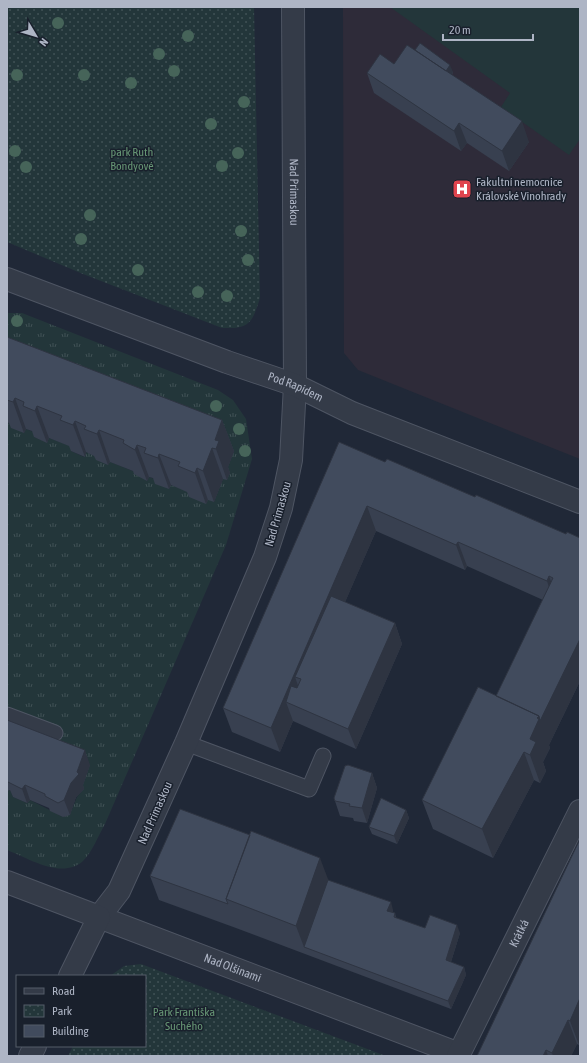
<svg xmlns="http://www.w3.org/2000/svg" width="587" height="1063" viewBox="0 0 587 1063" font-family="'Asap Condensed',sans-serif">
	<defs>
		<pattern id="grass-tufts" width="24" height="20" patternUnits="userSpaceOnUse"><rect width="24" height="20" fill="#23363a"/><path d="M3 7l-1-3M5 7V3M7 7l1-3M15 17l-1-3M17 17v-4M19 17l1-3" fill="none" stroke="#405155"/></pattern>
		<pattern id="park-dots" width="8" height="8" patternUnits="userSpaceOnUse"><rect width="8" height="8" fill="#23363a"/><path d="M2 2h.1M6 6h.1" fill="none" stroke="#405155" stroke-width="1.8" stroke-linecap="round"/></pattern>
	</defs>
	<rect width="100%" height="100%" fill="#202837"/>
	<!-- medical -->
	<path fill="#2e2b39" d="M343,7H580V459L358,370L344,353Z"/>
	<!-- grass -->
	<path fill="url(#grass-tufts)" d="M7,313H22L218,390L233,400L246,419L252,459L226,545L105,824C98,836 93,851 83,861C62,880 28,858 7,850V791L10,790L13,797L27,803L30,800L63,817L70,814L77,797L84,789L7,732V422L24,433L26,429L36,433L34,437L46,442L49,438L73,447L71,451L84,457L86,452L135,472L147,481L149,477L157,480L169,489L171,485L214,502L234,451L7,364Z"/>
	<!-- park -->
	<path fill="url(#park-dots)" d="M7,7H254L260,298C252,323 250,329 222,328L83,274L7,242Z
		M141,964L386,1056H68L73,1046H145V976H110L124,966Z"/>
	<!-- garden -->
	<path fill="#23363a" d="M390,7H580V139L569,155L501,107L510,93Z"/>
	<g fill="none" stroke-linecap="round" stroke-linejoin="round">
		<defs>
			<path id="service" d="M7,715L55,733
				M186,743L309,789L323,756"/>
			<g id="minor">
				<path id="s1" d="M293,7L295,385L291,460L281,508L265,557L186,743L119,891L99,917L459,1054"/>
				<path id="s2" d="M458,1056L580,811"/>
			</g>
			<g id="tertiary">
				<path id="s3" d="M7,279L227,362L295,385L352,413L580,502"/>
				<path d="M7,882L99,917L70,976"/>
				<path d="M30,1056L35,1046"/>
			</g>
		</defs>
		<!-- service casing -->
		<use href="#service" stroke="#4e5563" stroke-width="17"/>
		<!-- minor casing -->
		<use href="#minor" stroke="#4e5563" stroke-width="24"/>
		<!-- tertiary casing -->
		<use href="#tertiary" stroke="#4e5563" stroke-width="24"/>
		<!-- service -->
		<use href="#service" stroke="#343b48" stroke-width="15"/>
		<!-- minor -->
		<use href="#minor" stroke="#343b48" stroke-width="22"/>
		<!-- tertiary -->
		<use href="#tertiary" stroke="#343b48" stroke-width="22"/>
	</g>
	<!-- trees -->
	<g fill="#466459">
		<circle cx="58" cy="23" r="6"/>
		<circle cx="188" cy="36" r="6"/>
		<circle cx="159" cy="54" r="6"/>
		<circle cx="174" cy="71" r="6"/>
		<circle cx="17" cy="75" r="6"/>
		<circle cx="84" cy="75" r="6"/>
		<circle cx="131" cy="83" r="6"/>
		<circle cx="244" cy="102" r="6"/>
		<circle cx="211" cy="124" r="6"/>
		<circle cx="15" cy="151" r="6"/>
		<circle cx="238" cy="153" r="6"/>
		<circle cx="222" cy="166" r="6"/>
		<circle cx="26" cy="167" r="6"/>
		<circle cx="90" cy="215" r="6"/>
		<circle cx="241" cy="231" r="6"/>
		<circle cx="81" cy="239" r="6"/>
		<circle cx="248" cy="260" r="6"/>
		<circle cx="138" cy="270" r="6"/>
		<circle cx="198" cy="292" r="6"/>
		<circle cx="227" cy="296" r="6"/>
		<circle cx="17" cy="321" r="6"/>
		<circle cx="216" cy="406" r="6"/>
		<circle cx="239" cy="429" r="6"/>
		<circle cx="245" cy="451" r="6"/>
	</g>
	<!-- wall -->
	<path fill="#384050" d="M415,50L453,72L452,75L529,142L509,171L467,143L461,151L374,93L367,73L394,64Z
		M7,337L222,420L234,451L228,467L230,473L227,480L223,479L214,502L208,500L206,504L189,497L187,492L171,485L169,489L155,484L153,478L149,477L147,481L134,474L133,471L110,462L108,465L96,460L94,456L86,452L85,457L71,451L69,446L49,438L47,443L34,437L32,431L26,429L24,433L11,428L9,423L7,422Z
		M385,462L566,534L580,538V681L549,745L550,748L543,762L546,771L540,783L534,780L493,858L433,829L422,800L496,696L543,600L467,566L465,570L376,531L345,602L395,623L402,644L356,749L293,721L280,752L232,732L223,708Z
		M7,720L90,765L83,785L84,789L76,797L70,815L63,817L50,811L49,808L30,800L27,803L13,797L10,790L7,791Z
		M372,773L377,788L367,823L354,821L353,818L340,816L334,798Z
		M406,810L409,818L397,844L372,834L369,827Z
		M580,839L579,1045L577,1044L571,1056H477Z
		M150,876L328,880L393,910L392,913H395L396,918L425,928L460,933L451,962L464,967L466,975L451,1009L236,928L159,900Z"/>
	<!-- shaded-wall -->
	<path fill="#2e3441" d="M450,65L453,72L444,85L442,77Z
		M522,121L529,142L509,171L502,151Z
		M459,123L467,143L461,151L454,131Z
		M15,398L26,429L24,433L13,402Z
		M37,406L49,438L47,443L35,411Z
		M222,420L234,451L228,467L230,473L227,480L216,449L215,440Z
		M75,421L86,452L85,457L73,425Z
		M99,430L110,462L108,465L97,434Z
		M137,445L149,477L147,481L135,450Z
		M212,448L223,479L214,502L203,471Z
		M159,454L171,485L169,489L158,458Z
		M197,468L208,500L206,504L195,473Z
		M367,506L376,531L306,692L301,679L295,677L302,697L286,702L293,721L280,752L271,728Z
		M458,542L467,566L465,570L456,545Z
		M549,576L558,600L555,606L547,581Z
		M395,623L402,644L356,749L348,729Z
		M580,639V681L549,745L550,748L543,762L546,771L540,783L530,755V739L537,718Z
		M85,750L90,765L83,785L84,789L76,797L70,815L64,800L71,783L77,772Z
		M524,752L534,780L493,858L482,829Z
		M372,773L377,788L367,823L362,808Z
		M25,785L30,800L27,803L22,789Z
		M406,810L409,818L397,844L394,836Z
		M320,858L331,887L304,947L296,926Z
		M391,902L393,910L390,919L387,911Z
		M457,925L460,933L449,968L446,960Z
		M464,967L466,975L451,1009L448,1001Z
		M580,998V1042L579,1045L570,1021Z
		M568,1020L577,1044L571,1056H553L552,1053Z
		M546,1050L548,1056H543Z"/>
	<!-- building -->
	<path fill="#414b5d" stroke="#2e3441" d="M420,43L450,65L446,71L415,50Z
		M407,45L522,121L502,151L459,123L454,131L367,73L380,54L394,64Z
		M7,337L222,420L215,440L219,441L216,449L212,448L203,471L197,468L195,473L178,466L180,462L159,454L158,458L144,453L146,448L137,445L135,450L123,443L124,440L99,430L97,434L84,429L86,426L75,421L73,425L60,420L62,416L37,406L35,411L23,406L24,402L15,398L13,402L7,400Z
		M339,442L385,462L387,459L475,497L476,495L566,534L567,532L580,538V639L540,721L539,716L496,696L553,578L549,576L547,581L458,542L456,545L367,506L271,728L223,708Z
		M331,596L395,623L348,729L286,702L291,686L297,688L301,679L295,677Z
		M478,687L539,716L537,718L539,719L530,739L536,742L530,755L524,752L482,829L422,800Z
		M7,720L85,750L77,772L79,774L71,783L64,800L58,803L45,796V794L25,785L22,789L8,782L7,781Z
		M348,765L372,773L362,808L349,806L350,804L335,801L334,798L345,766Z
		M381,798L406,810L394,836L369,827Z
		M180,809L250,835L226,899L228,904L150,876Z
		M251,831L320,858L296,926L226,899Z
		M580,839V998L570,1021L568,1020L552,1053L546,1050L543,1056H477Z
		M328,880L391,902L387,911L395,913L394,917L425,928L430,915L457,925L446,960L464,967L448,1001L304,947Z"/>
	<!-- icons -->
	<defs>
		<symbol id="hospital-square" viewBox="-11 -11 22 22"><rect x="-9" y="-9" width="18" height="18" rx="4" fill="#e0444e" stroke="#19202c"/><path d="M-5-5h3v3.5h4V-5h3V5h-3V1.5h-4V5h-3Z" fill="#fff"/></symbol>
	</defs>
	<g fill-rule="evenodd">
		<use href="#hospital-square" x="451" y="178" width="22" height="22"/>
	</g>
	<g text-anchor="middle" dominant-baseline="central" stroke-width="3" stroke-linejoin="round" paint-order="stroke">
		<!-- park labels -->
		<g font-size="12" fill="#669574" stroke="#19202c">
			<text x="132" y="152">park Ruth<tspan x="132" dy="14">Bondyové</tspan></text>
			<text x="184" y="1012">Park Františka<tspan x="184" dy="14">Suchého</tspan></text>
		</g>
		<!-- poi labels -->
		<g font-size="12" fill="#aeb5c5" stroke="#19202c" text-anchor="start">
			<text x="476" y="182">Fakultní nemocnice<tspan x="476" dy="14">Královské Vinohrady</tspan></text>
		</g>
		<!-- street labels -->
		<g font-size="12" fill="#aeb5c5" stroke="#19202c">
			<text stroke="none"><textPath href="#s1" startOffset="185">Nad Primaskou</textPath></text>
			<text stroke="none"><textPath href="#s3" startOffset="308">Pod Rapidem</textPath></text>
			<text transform="translate(278 514) rotate(-74)">Nad Primaskou</text>
			<text transform="translate(155 813) rotate(-66)">Nad Primaskou</text>
			<text stroke="none"><textPath href="#s2" startOffset="137">Krátká</textPath></text>
			<text stroke="none"><textPath href="#s1" startOffset="1094">Nad Olšinami</textPath></text>
		</g>
	</g>
	<!-- border -->
	<rect width="587" height="1063" fill="none" stroke="#aeb5c5" stroke-width="16"/>
	<!-- legend -->
	<rect x="16" y="975" width="130" height="72" fill="#19202c" stroke="#555c69"/>
	<rect x="24" y="988" width="20" height="6" fill="#343b48" stroke="#555c69"/>
	<text x="52" y="995" font-size="12" fill="#aeb5c5">Road</text>
	<rect x="24" y="1005" width="20" height="12" fill="url(#park-dots)" stroke="#555c69"/>
	<text x="52" y="1015" font-size="12" fill="#aeb5c5">Park</text>
	<rect x="24" y="1025" width="20" height="12" fill="#414b5d" stroke="#555c69"/>
	<text x="52" y="1035" font-size="12" fill="#aeb5c5">Building</text>
	<!-- north arrow -->
	<g transform="translate(36 36) rotate(128)" stroke="#19202c" stroke-width="3" paint-order="stroke">
	<path d="M0-3L7 15L0 10L-7 15Z" fill="#aeb5c5"/>
	<text y="-6" font-size="11" font-weight="bold" text-anchor="middle" fill="#aeb5c5">N</text>
	</g>
	<!-- scale -->
	<path d="M443 34v6h90v-6" fill="none" stroke="#aeb5c5" stroke-width="2"/>
	<text x="449" y="34" font-size="12" fill="#aeb5c5" stroke="#19202c" stroke-width="3" paint-order="stroke">20 m</text>
</svg>
